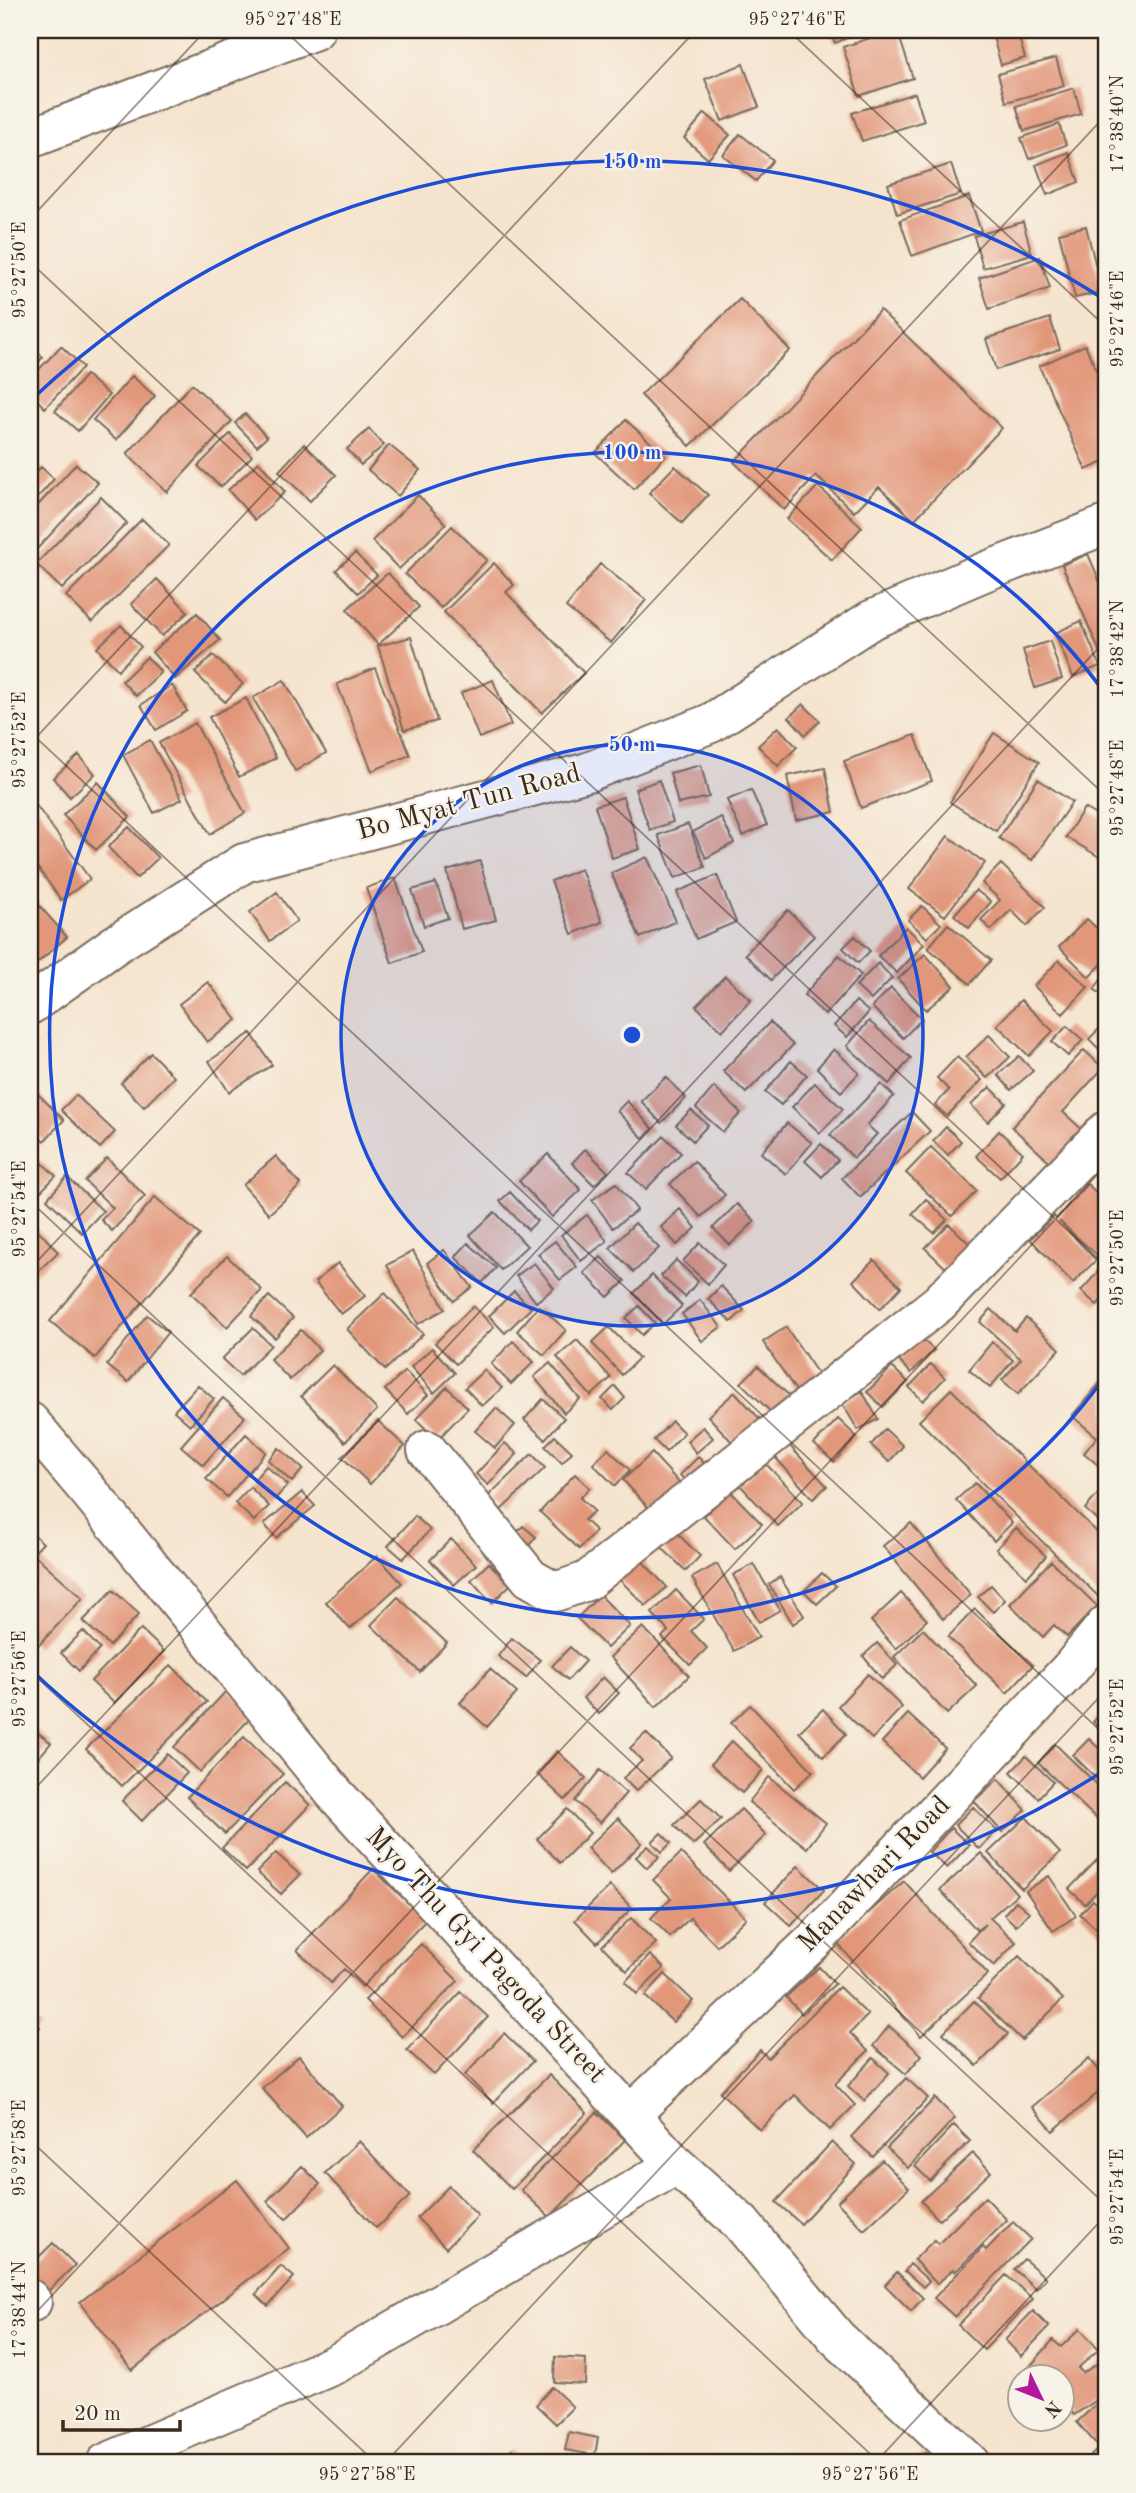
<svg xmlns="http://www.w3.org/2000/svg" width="1136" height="2493" viewBox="0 0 1136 2493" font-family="'Old Standard TT',serif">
	<rect width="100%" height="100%" fill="#f7f3e8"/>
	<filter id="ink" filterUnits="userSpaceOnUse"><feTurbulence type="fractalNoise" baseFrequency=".0143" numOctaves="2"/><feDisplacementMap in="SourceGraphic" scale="14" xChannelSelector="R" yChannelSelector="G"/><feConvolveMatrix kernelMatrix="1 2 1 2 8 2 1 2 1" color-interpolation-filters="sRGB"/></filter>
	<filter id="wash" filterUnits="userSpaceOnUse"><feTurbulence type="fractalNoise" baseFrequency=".00686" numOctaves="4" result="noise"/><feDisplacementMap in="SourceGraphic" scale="28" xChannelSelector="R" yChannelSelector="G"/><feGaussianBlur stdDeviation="1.57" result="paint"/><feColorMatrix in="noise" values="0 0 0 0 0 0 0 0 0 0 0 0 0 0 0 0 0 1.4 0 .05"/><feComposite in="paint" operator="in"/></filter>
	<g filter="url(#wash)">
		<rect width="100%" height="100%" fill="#f5e4ce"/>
		<g id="blocks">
			<!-- building -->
			<path fill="#e2977a" d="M829,30H866L835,43Z
				M894,30H897L913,78L859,96L843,47Z
				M991,30H1039V32L1019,38L1025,58L1001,65Z
				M1106,43V68L1098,45Z
				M1056,58L1064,86L1006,102L998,74Z
				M743,64L759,107L722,121L705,79Z
				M1074,88L1081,114L1024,131L1016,106Z
				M915,93L924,121L862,141L852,113Z
				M705,113L730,135L708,159L684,138Z
				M1059,124L1066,145L1029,159L1021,138Z
				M740,134L773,160L756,181L723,155Z
				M1068,152L1079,182L1047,195L1036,165Z
				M951,164L961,194L897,214L888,184Z
				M969,196L981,231L912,256L900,220Z
				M1023,222L1032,254L983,268L974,236Z
				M1086,226L1102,292L1075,298L1059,233Z
				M1040,257L1050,288L989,309L979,278Z
				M740,299L790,350L690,446L641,395Z
				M880,310L1002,428L914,520L879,487L854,512L816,476L784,510L734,462Z
				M1050,318L1060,349L996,370L986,339Z
				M30,344L43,357L30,372Z
				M1085,345L1106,391V461L1086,470L1039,366Z
				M61,346L83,367L45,408L30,393V379Z
				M86,375L109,395L78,431L55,411Z
				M132,376L155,396L116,440L93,420Z
				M192,384L232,421L167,492L127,454Z
				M245,414L267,437L257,446L235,423Z
				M626,420L665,456L634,489L595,453Z
				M369,429L384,445L361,465L347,449Z
				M230,434L252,456L221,487L198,466Z
				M304,444L336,475L310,501L279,471Z
				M389,445L420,470L398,496L368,470Z
				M259,462L285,492L255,520L228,490Z
				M76,464L98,483L38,548L30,539V514Z
				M675,466L708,495L682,523L649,493Z
				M41,467L54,479L30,506V479Z
				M818,486L862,527L832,560L787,519Z
				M418,495L446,524L399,569L372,541Z
				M101,497L127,523L62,589L36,564Z
				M142,519L169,545L92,622L66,596Z
				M452,526L487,560L441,608L405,574Z
				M355,553L377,575L358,593L336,570Z
				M1088,554L1106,596V666L1062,565Z
				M494,563L514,585L506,592L584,673L542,713L444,612Z
				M600,564L646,600L611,643L566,607Z
				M388,573L419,607L378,645L347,609Z
				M157,579L188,612L162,636L131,604Z
				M197,613L220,640L175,679L152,652Z
				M1081,621L1100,666L1073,677L1055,633Z
				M121,625L141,647L118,670L97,648Z
				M411,637L437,721L404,730L378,646Z
				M1050,641L1062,679L1035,688L1023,650Z
				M213,655L243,684L225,702L195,673Z
				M147,657L161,672L136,696L122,681Z
				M375,668L410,755L372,771L337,684Z
				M284,680L326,753L295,771L253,698Z
				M493,680L511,725L479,738L461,693Z
				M172,685L187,711L156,730L141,705Z
				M246,698L276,758L239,777L209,717Z
				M803,704L820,721L805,735L789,717Z
				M195,723L245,813L210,834L159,743Z
				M778,727L797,747L778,766L758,746Z
				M994,733L1039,762L996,831L950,802Z
				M915,735L932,781L861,808L844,761Z
				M150,740L182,799L154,813L123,755Z
				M79,755L95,774L70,797L53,778Z
				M701,765L709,797L678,804L670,773Z
				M825,768L834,812L796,820L787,776Z
				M1038,779L1072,802L1032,860L999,838Z
				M659,780L673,822L650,830L635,789Z
				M98,782L130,817L96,850L63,815Z
				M751,790L767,825L743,836L727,800Z
				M30,797L90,879L61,900L30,857Z
				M623,797L640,849L612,858L595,806Z
				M1084,808L1106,821V853L1103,859L1066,837Z
				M721,817L734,843L706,858L693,832Z
				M688,824L705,867L675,878L658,835Z
				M129,827L158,858L137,878L108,847Z
				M948,836L985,863L945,916L909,889Z
				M647,857L676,921L640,938L611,873Z
				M480,861L496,920L462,929L447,871Z
				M1001,864L1045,907L1027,926L1011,910L991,930L981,920L1000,900L982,883Z
				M581,869L602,922L572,934L551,881Z
				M717,875L736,922L696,939L677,892Z
				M395,878L422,952L392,963L366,888Z
				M436,883L448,918L424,926L412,890Z
				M976,890L991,902L969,928L954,915Z
				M277,892L297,921L270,941L250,912Z
				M30,895L67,937L37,963L30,955Z
				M922,906L941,924L927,938L908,920Z
				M788,910L814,936L771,980L745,954Z
				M1087,919L1106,937V960L1089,977L1059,947Z
				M948,924L991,960L970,984L928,948Z
				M906,927L924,944L897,973L878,956Z
				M855,936L870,951L858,963L843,948Z
				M925,954L954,986L926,1010L898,979Z
				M839,955L861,975L825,1015L804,995Z
				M1059,960L1088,987L1063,1014L1034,986Z
				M878,963L892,978L871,1000L856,986Z
				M1106,973V998L1094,989Z
				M725,976L751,1000L722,1031L696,1006Z
				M208,982L237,1020L207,1042L179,1004Z
				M891,988L922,1019L903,1038L872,1007Z
				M1021,1000L1053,1031L1029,1056L997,1025Z
				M856,1001L869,1012L847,1037L834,1026Z
				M869,1021L911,1058L889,1084L847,1046Z
				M770,1022L793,1045L746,1093L723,1071Z
				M1106,1022V1056L1089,1039Z
				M1067,1026L1083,1040L1068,1056L1052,1042Z
				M251,1033L272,1065L229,1092L209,1061Z
				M989,1035L1010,1057L987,1078L966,1057Z
				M834,1049L859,1073L841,1092L817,1068Z
				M1084,1050L1103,1068L1063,1112L1089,1136L1057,1169L1012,1127Z
				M151,1053L174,1077L144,1107L121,1083Z
				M1019,1056L1033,1071L1011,1090L998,1075Z
				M957,1057L982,1080L947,1116L935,1105L949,1090L937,1078Z
				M791,1061L807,1075L781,1105L765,1092Z
				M666,1077L686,1098L661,1123L641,1101Z
				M815,1083L843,1109L820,1133L792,1107Z
				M881,1084L894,1096L867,1125L877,1134L854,1158L830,1135Z
				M30,1086L64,1120L44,1141L30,1128Z
				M714,1087L741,1113L723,1132L696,1108Z
				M990,1087L1006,1103L988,1122L971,1105Z
				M76,1095L115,1132L100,1148L61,1110Z
				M627,1101L653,1129L643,1138L617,1111Z
				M691,1110L708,1125L693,1141L676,1125Z
				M912,1112L930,1131L860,1197L842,1178Z
				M787,1123L812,1143L786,1174L761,1153Z
				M946,1127L961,1141L948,1155L933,1141Z
				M999,1131L1023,1153L1000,1178L976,1156Z
				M664,1136L681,1153L646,1189L628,1173Z
				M821,1144L838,1160L822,1177L805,1161Z
				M931,1147L977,1191L952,1216L906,1173Z
				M585,1149L608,1172L594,1185L572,1163Z
				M548,1154L581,1190L552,1217L519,1181Z
				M35,1156L56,1176L30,1202V1161Z
				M276,1156L301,1185L269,1214L243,1185Z
				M107,1158L145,1196L112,1231L101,1220L113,1208L85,1181Z
				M694,1161L725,1195L701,1217L670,1184Z
				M67,1177L103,1211L82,1233L47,1199Z
				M616,1183L637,1210L613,1228L592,1200Z
				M1087,1184L1106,1201V1263L1059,1221L1096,1260L1073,1283L1030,1239L1054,1216L1056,1219Z
				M510,1192L537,1221L528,1230L500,1201Z
				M155,1197L200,1235L95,1358L50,1321Z
				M926,1199L947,1220L934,1233L912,1214Z
				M737,1204L755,1221L730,1245L713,1228Z
				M680,1209L696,1228L677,1245L661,1227Z
				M495,1212L527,1246L501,1270L470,1235Z
				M587,1215L607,1241L581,1261L561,1235Z
				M30,1221L58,1252L30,1279Z
				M635,1223L659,1248L634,1272L610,1248Z
				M949,1224L977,1251L953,1275L925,1248Z
				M555,1241L577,1267L560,1280L538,1254Z
				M468,1243L496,1268L482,1283L455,1257Z
				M700,1243L724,1265L708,1284L683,1261Z
				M444,1250L472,1287L454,1301L427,1263Z
				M413,1251L445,1309L418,1324L387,1265Z
				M227,1256L262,1290L227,1327L191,1293Z
				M601,1257L625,1281L608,1297L584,1273Z
				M676,1260L698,1281L685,1297L661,1276Z
				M874,1260L901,1287L880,1309L853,1281Z
				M338,1263L365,1296L341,1314L315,1282Z
				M534,1263L554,1288L536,1302L516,1276Z
				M1104,1265L1106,1268V1295L1097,1305L1081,1291Z
				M652,1275L682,1306L663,1324L634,1293Z
				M721,1286L744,1310L731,1322L708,1299Z
				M514,1291L531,1308L505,1333L489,1316Z
				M385,1293L423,1334L385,1370L347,1329Z
				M269,1296L293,1318L275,1338L251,1316Z
				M700,1300L721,1327L702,1341L682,1314Z
				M473,1306L494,1327L456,1364L435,1343Z
				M539,1306L566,1330L544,1355L517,1331Z
				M639,1306L655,1323L642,1335L626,1318Z
				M991,1309L1015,1331L1026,1318L1060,1349L1018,1394L1002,1380L1021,1359L980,1322Z
				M147,1315L168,1332L128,1382L107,1365Z
				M609,1327L639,1358L622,1375L592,1343Z
				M786,1327L820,1377L797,1392L763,1342Z
				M253,1328L271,1345L240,1376L222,1359Z
				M301,1330L320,1350L290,1380L270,1359Z
				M921,1338L934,1350L911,1373L899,1361Z
				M577,1340L611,1378L591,1396L557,1357Z
				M513,1341L534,1362L511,1384L491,1364Z
				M992,1342L1013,1360L990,1388L969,1370Z
				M432,1348L455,1373L434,1393L411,1367Z
				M550,1363L580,1399L564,1413L534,1377Z
				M931,1364L945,1378L923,1401L909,1387Z
				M333,1365L377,1410L345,1442L301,1396Z
				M758,1366L796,1402L779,1420L741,1383Z
				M892,1367L908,1382L883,1407L867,1392Z
				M484,1370L502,1388L482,1406L465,1388Z
				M405,1371L428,1395L408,1414L385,1390Z
				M1106,1376V1472L1084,1453L1097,1437L1072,1416Z
				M198,1385L214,1399L190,1425L174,1411Z
				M615,1386L625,1398L613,1410L602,1399Z
				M447,1387L468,1408L437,1440L416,1419Z
				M951,1389L1106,1541V1604L919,1421Z
				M862,1391L878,1419L858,1430L842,1403Z
				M735,1392L769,1429L743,1454L708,1416Z
				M223,1398L245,1417L203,1465L181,1446Z
				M543,1399L564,1418L545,1439L524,1420Z
				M496,1408L515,1425L495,1448L475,1431Z
				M838,1419L857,1437L834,1462L814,1444Z
				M378,1421L405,1446L370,1484L342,1457Z
				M672,1421L684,1433L666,1452L654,1440Z
				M703,1427L713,1438L696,1453L687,1441Z
				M885,1429L903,1446L889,1462L871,1445Z
				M246,1434L266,1452L227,1497L206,1479Z
				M555,1436L572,1452L562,1463L545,1446Z
				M505,1443L517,1454L488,1485L476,1474Z
				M789,1445L827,1486L813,1499L775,1457Z
				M279,1448L303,1469L292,1482L268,1460Z
				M608,1449L630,1470L615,1486L593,1464Z
				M652,1453L683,1487L654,1514L623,1480Z
				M532,1454L545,1468L500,1511L487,1497Z
				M698,1457L710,1469L691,1487L680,1475Z
				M764,1462L803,1502L778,1526L740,1485Z
				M266,1466L288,1485L275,1499L254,1480Z
				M575,1474L590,1488L580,1498L594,1511L584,1520L596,1531L579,1549L540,1512Z
				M975,1483L1012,1523L994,1541L956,1500Z
				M1106,1485V1528L1085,1509Z
				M250,1487L269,1506L254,1521L235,1503Z
				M730,1491L762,1524L735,1549L704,1516Z
				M302,1492L315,1506L276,1538L264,1524Z
				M415,1516L430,1530L403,1559L388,1546Z
				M911,1523L971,1595L943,1619L883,1546Z
				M523,1526L536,1537L522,1554L508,1542Z
				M1016,1528L1046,1556L1027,1577L996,1549Z
				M673,1529L700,1556L686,1571L658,1544Z
				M30,1531L43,1543L30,1557Z
				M451,1539L476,1565L454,1585L430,1560Z
				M377,1556L402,1583L350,1629L326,1602Z
				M37,1557L83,1598L37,1647L30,1640V1566Z
				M638,1557L667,1587L646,1606L617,1577Z
				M1051,1561L1097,1606L1067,1637L1054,1625L1043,1637L1010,1604Z
				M489,1563L510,1585L492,1603L471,1580Z
				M717,1564L759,1637L734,1651L692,1578Z
				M754,1564L780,1610L759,1622L733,1575Z
				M822,1573L836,1586L817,1604L804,1591Z
				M780,1577L804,1616L793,1624L769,1584Z
				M991,1585L1005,1600L993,1612L978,1597Z
				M113,1590L139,1614L110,1646L83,1621Z
				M676,1590L704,1619L691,1631L707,1648L690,1665L662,1637L668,1631L652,1613Z
				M901,1593L927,1620L896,1649L871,1621Z
				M600,1595L630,1626L607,1648L577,1618Z
				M398,1597L447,1643L420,1672L371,1625Z
				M975,1609L1033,1665L1007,1693L948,1637Z
				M643,1627L689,1676L656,1707L610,1657Z
				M141,1629L164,1651L114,1703L91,1681Z
				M923,1629L977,1686L947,1714L894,1657Z
				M83,1631L100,1649L79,1671L61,1653Z
				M512,1638L540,1660L526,1678L498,1656Z
				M877,1643L897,1665L882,1679L863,1656Z
				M570,1647L585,1661L568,1680L552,1666Z
				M171,1665L207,1702L122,1786L86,1749Z
				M490,1669L517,1693L487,1727L460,1703Z
				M868,1674L902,1707L872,1739L838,1706Z
				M603,1677L619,1693L599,1714L583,1698Z
				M228,1689L254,1714L200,1772L174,1747Z
				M750,1705L813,1771L794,1789L731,1723Z
				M1106,1708V1735L1093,1722Z
				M823,1709L846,1734L823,1757L799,1732Z
				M908,1714L945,1748L919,1777L882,1742Z
				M30,1726L51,1743L35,1762L30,1757Z
				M646,1733L671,1758L636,1791L623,1778L642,1761L630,1748Z
				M244,1737L283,1774L225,1834L187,1797Z
				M1089,1739L1106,1755V1788L1073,1755Z
				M732,1741L763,1770L742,1793L711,1764Z
				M1055,1744L1106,1793V1813L1099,1821L1038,1763Z
				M557,1751L586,1778L565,1800L537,1774Z
				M167,1754L187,1773L142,1821L122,1801Z
				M1026,1756L1053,1782L1038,1798L1011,1772Z
				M600,1770L626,1793L600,1823L575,1801Z
				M769,1777L826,1823L807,1848L749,1802Z
				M998,1779L1026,1810L1002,1832L974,1801Z
				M285,1782L310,1805L246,1871L222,1848Z
				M701,1799L721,1819L693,1845L674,1825Z
				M973,1807L997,1831L979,1849L955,1825Z
				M567,1809L590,1833L560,1863L537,1839Z
				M741,1809L766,1835L729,1871L704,1845Z
				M1026,1817L1060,1853L1022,1889L988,1853Z
				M618,1818L642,1843L611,1874L587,1848Z
				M951,1828L969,1845L947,1868L929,1852Z
				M661,1833L671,1843L662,1852L652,1842Z
				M648,1846L659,1857L647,1868L636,1857Z
				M276,1853L300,1875L281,1894L257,1872Z
				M681,1853L746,1918L717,1946L690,1918L670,1937L651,1918L671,1898L653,1880Z
				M981,1853L1017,1894L990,1918L1016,1942L994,1966L968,1942L985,1924L977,1930L940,1890Z
				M1097,1860L1106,1869V1882L1085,1904L1069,1889Z
				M798,1866L824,1890L791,1926L765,1902Z
				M373,1869L426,1920L362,1987L344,1969L331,1983L297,1950Z
				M1049,1876L1076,1916L1053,1931L1026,1891Z
				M904,1881L988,1974L921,2036L836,1942Z
				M610,1886L632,1908L597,1943L575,1920Z
				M1093,1900L1106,1913V1931L1103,1935L1080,1914Z
				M1016,1901L1029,1912L1016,1926L1004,1914Z
				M631,1918L656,1943L627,1971L602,1946Z
				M421,1944L458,1981L402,2037L365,2000Z
				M650,1955L664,1968L637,1994L625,1982Z
				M1019,1956L1063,1999L1022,2040L978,1998Z
				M819,1967L835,1984L802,2014L786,1997Z
				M665,1974L693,2001L673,2022L645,1996Z
				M839,1987L868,2015L850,2033L868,2051L835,2084L855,2105L830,2130L795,2095L760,2130L720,2092L760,2050L768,2058Z
				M461,1992L488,2017L434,2075L407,2050Z
				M974,2001L1008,2034L977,2066L943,2033Z
				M30,2017L40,2027L30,2038Z
				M889,2026L922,2055L906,2074L873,2046Z
				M504,2033L533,2061L493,2103L465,2075Z
				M299,2056L342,2106L306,2138L262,2088Z
				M873,2058L889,2073L864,2101L848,2086Z
				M1089,2058L1106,2079V2086L1053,2131L1032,2107Z
				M549,2075L587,2113L512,2189L473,2150Z
				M906,2078L928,2098L873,2157L851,2137Z
				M935,2098L955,2118L908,2168L887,2148Z
				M597,2112L625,2140L550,2217L521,2190Z
				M954,2125L970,2141L930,2181L915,2166Z
				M359,2141L410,2196L376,2228L325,2173Z
				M832,2142L856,2164L801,2224L776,2202Z
				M973,2153L991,2172L939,2220L921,2201Z
				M882,2160L909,2188L864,2230L837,2202Z
				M302,2166L320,2184L286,2219L267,2201Z
				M237,2180L289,2248L132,2370L80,2302Z
				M449,2186L478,2216L446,2248L417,2218Z
				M985,2197L1007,2220L955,2272L953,2269L937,2284L914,2260L934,2240L938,2244Z
				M1013,2222L1031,2239L955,2317L934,2298L983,2247L986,2250Z
				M53,2243L75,2265L44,2295L30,2281V2266Z
				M1024,2259L1046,2278L1036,2289L1014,2269Z
				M910,2264L929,2281L923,2287L905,2271Z
				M281,2266L294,2277L268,2306L256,2294Z
				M897,2272L923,2298L911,2311L885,2285Z
				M1006,2275L1033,2299L984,2350L958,2325Z
				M1033,2311L1049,2327L1021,2356L1005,2340Z
				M1080,2329L1099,2349L1078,2368L1083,2373L1100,2362L1106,2372V2394L1074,2415L1062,2397V2378H1033L1026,2371L1053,2340L1061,2347Z
				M555,2357L586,2359L585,2384L554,2382Z
				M552,2387L573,2407L556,2424L536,2405Z
				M1103,2398L1106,2402V2439L1098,2446L1077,2422Z
				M569,2432L598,2438L595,2455L565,2450Z
				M512,2449L524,2463H496Z
				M1097,2450L1106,2460V2463H1083Z
				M925,2453L935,2463H914Z"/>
		</g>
	</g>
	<g filter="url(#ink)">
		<use href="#blocks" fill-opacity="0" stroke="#7c6b5c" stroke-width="2"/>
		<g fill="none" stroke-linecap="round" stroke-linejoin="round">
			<defs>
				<path id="minor" d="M30,138L315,30
					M30,1422L91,1494L335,1794L676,2165L741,2223L836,2337L970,2463
					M427,1450L530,1578L555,1592L587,1581L939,1303L1106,1131
					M631,2114L819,1936L1070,1669L1106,1625
					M30,2299L32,2302
					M106,2463L336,2364L676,2165"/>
				<path id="major" d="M30,1005L116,944L244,863L588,772L711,723L871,620L984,572L1106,525"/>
			</defs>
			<!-- minor casing -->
			<use href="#minor" stroke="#7c6b5c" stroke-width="42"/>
			<!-- major casing -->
			<use href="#major" stroke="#7c6b5c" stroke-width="42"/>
			<!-- minor -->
			<use href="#minor" stroke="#fff" stroke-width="38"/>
			<!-- major -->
			<use href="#major" stroke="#fff" stroke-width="38"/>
		</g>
	</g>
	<!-- ticks -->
	<path fill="none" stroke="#3b2a1e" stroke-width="2" stroke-opacity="0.45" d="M284,30L1106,796M788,30L1106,327M30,219L206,30M30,262L1106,1266M30,732L1106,1736M30,744L696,30M30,1201L1106,2205M30,1269L1106,115M30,1671L880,2463M30,1794L1106,640M30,2140L376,2463M30,2319L1106,1165M385,2463L1106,1690M875,2463L1106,2215"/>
	<!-- distance rings -->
	<circle cx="632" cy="1035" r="291" fill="#1d4ed8" fill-opacity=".12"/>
	<g fill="none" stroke="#1d4ed8" stroke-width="3.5">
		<circle cx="632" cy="1035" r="291"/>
		<path d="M1104 1378A583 583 0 1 1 1104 692"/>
		<path d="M1102 1772A874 874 0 0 1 30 1669M30 401A874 874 0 0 1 1102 298"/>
	</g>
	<g text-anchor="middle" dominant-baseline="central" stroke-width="5" stroke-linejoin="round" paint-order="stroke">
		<!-- street labels -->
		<g font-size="28" fill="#3b2a1e" stroke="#f7f3e8">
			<text transform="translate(469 803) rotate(-15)">Bo Myat Tun Road</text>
			<text transform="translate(875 1875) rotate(-46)">Manawhari Road</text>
			<text transform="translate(485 1956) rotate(47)">Myo Thu Gyi Pagoda Street</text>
		</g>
	</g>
	<circle cx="632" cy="1035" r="10" fill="#1d4ed8" stroke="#f7f3e8" stroke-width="3.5"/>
	<g font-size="21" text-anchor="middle" font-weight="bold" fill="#1d4ed8" stroke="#f7f3e8" stroke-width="5" stroke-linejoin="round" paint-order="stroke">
		<text x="632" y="168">150 m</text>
		<text x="632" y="459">100 m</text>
		<text x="632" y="751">50 m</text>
	</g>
	<!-- margin -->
	<rect width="1136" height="2493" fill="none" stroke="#f7f3e8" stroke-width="77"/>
	<!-- north arrow -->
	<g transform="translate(1041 2398) rotate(133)"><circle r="33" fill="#f7f3e8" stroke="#aca397" stroke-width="2"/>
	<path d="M0-5L12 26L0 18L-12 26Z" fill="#b5179e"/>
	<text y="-10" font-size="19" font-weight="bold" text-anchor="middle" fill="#3b2a1e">N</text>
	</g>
	<!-- scale -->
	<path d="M63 2420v10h117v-10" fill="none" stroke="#3b2a1e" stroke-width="3.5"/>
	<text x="74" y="2420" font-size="21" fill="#3b2a1e" stroke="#f7f3e8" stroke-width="5" paint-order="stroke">20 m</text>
	<rect x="38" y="38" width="1060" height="2416" fill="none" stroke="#3b2a1e" stroke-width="2.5"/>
	<g font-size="18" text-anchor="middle" fill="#3b2a1e">
		<text x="293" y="25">95°27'48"E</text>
		<text x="797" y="25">95°27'46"E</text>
		<text transform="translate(1117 124) rotate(-90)" y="6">17°38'40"N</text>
		<text transform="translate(19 270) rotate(-90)" y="6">95°27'50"E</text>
		<text transform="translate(1117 319) rotate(-90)" y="6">95°27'46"E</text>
		<text transform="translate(1117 649) rotate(-90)" y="6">17°38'42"N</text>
		<text transform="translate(19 740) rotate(-90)" y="6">95°27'52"E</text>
		<text transform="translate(1117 788) rotate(-90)" y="6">95°27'48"E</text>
		<text transform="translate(19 1209) rotate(-90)" y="6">95°27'54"E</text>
		<text transform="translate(1117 1258) rotate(-90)" y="6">95°27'50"E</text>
		<text transform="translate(19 1679) rotate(-90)" y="6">95°27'56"E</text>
		<text transform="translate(1117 1727) rotate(-90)" y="6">95°27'52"E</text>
		<text transform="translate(19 2148) rotate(-90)" y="6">95°27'58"E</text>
		<text transform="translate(1117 2197) rotate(-90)" y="6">95°27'54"E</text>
		<text transform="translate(19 2310) rotate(-90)" y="6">17°38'44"N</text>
		<text x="367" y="2480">95°27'58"E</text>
		<text x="870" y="2480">95°27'56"E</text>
	</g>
</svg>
